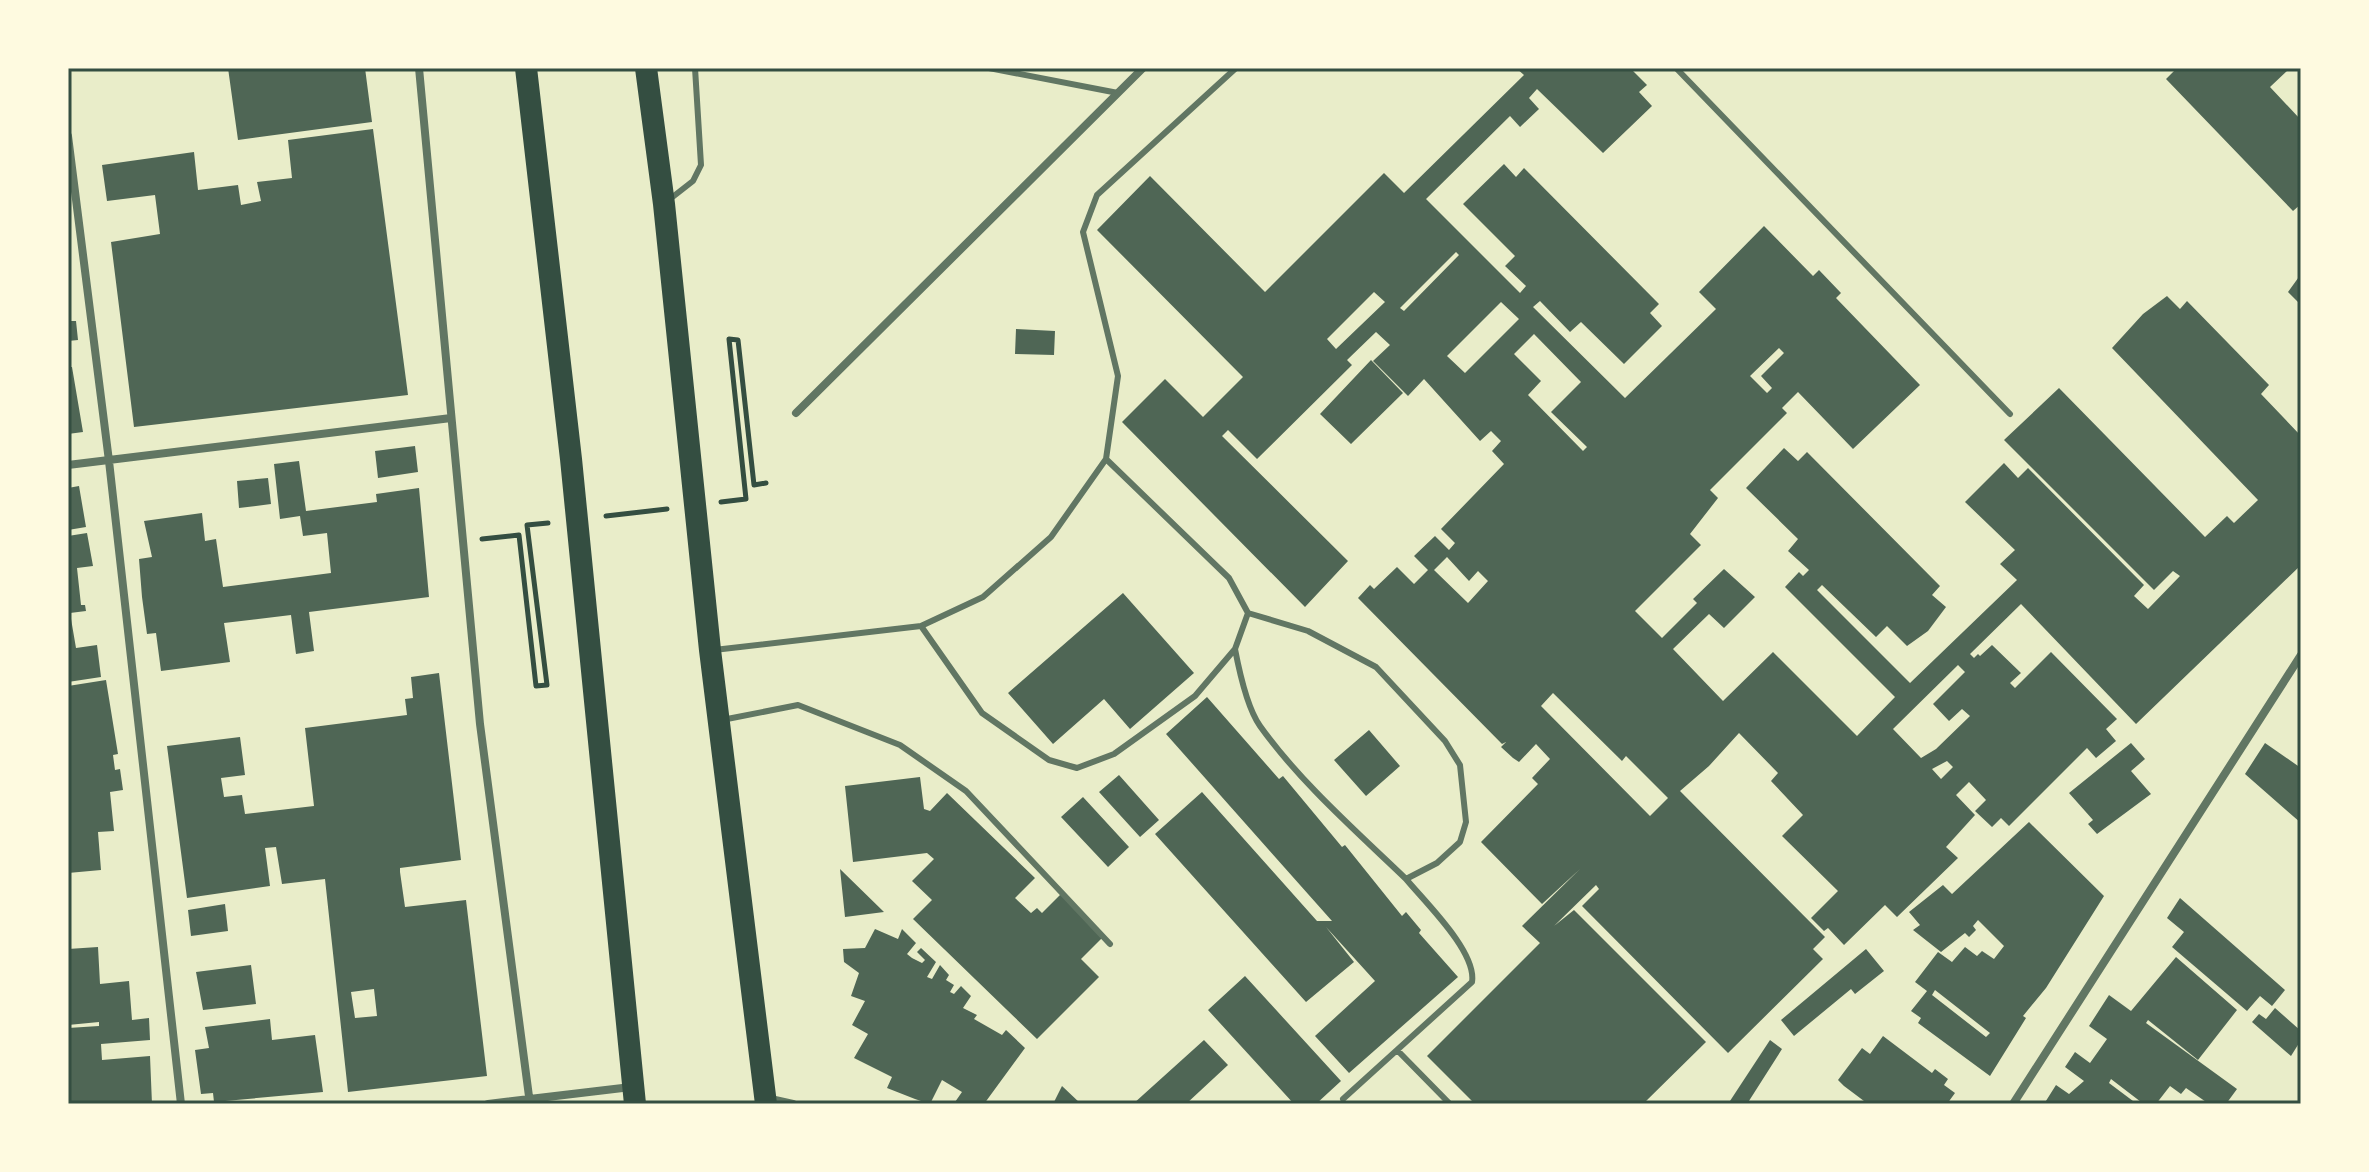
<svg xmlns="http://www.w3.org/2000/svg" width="2369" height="1172" viewBox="0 0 2369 1172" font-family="'Asap Condensed',sans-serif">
	<rect width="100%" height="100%" fill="#e9edc9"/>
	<!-- building -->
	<path fill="#4f6655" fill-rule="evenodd" d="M228,68H365L372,122L238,140Z
		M1516,68H1630L1647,85L1639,92L1652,106L1603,153L1537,89L1529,98L1539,109L1520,127L1510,116L1426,199L1520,293L1526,286L1505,266L1515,256L1463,204L1504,164L1516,177L1524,168L1659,304L1650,313L1662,326L1624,364L1581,322L1570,332L1540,301L1533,307L1625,398L1716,309L1699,292L1764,226L1813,276L1819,270L1841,293L1836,298L1920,385L1853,449L1798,392L1782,408L1787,413L1710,490L1718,498L1690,534L1701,545L1635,611L1662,638L1697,603L1693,599L1724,569L1755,597L1724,628L1709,614L1673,649L1723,701L1773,652L1857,736L1895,697L1785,587L1799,572L1803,576L1809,570L1788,551L1798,539L1746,488L1784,448L1798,461L1807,452L1940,586L1932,595L1946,607L1928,631L1907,646L1887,626L1876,637L1822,585L1817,590L1910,683L2017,580L2000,564L2015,550L1965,502L2004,463L2018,478L2028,468L2144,585L2134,596L2148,609L2180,576L2173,571L2154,590L2004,440L2059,388L2205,537L2227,516L2234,523L2258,500L2112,348L2143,314L2167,296L2180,309L2187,301L2269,385L2261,394L2301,436V565L2136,724L2021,604L1970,654L1974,658L1978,654L1980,656L1992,645L2021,673L2010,683L2015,688L2051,652L2117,719L2106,729L2116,741L2096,758L2087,748L2009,826L2001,818L1992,827L1975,811L1986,800L1969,782L1956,795L1975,815L1946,847L1958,858L1897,917L1885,905L1844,945L1828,928L1824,931L1811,918L1838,891L1782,836L1803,815L1771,781L1778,773L1739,733L1709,766L1680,791L1825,937L1813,949L1823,959L1728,1053L1582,906L1599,889L1596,885L1554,926L1574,910L1706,1042L1643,1104H1475L1427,1056L1540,943L1522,926L1580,869L1542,904L1481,842L1538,784L1532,778L1550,759L1536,744L1519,762L1513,758L1501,747L1506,742L1502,744L1358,598L1370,585L1374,589L1397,567L1414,584L1428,570L1414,556L1435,536L1449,550L1455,543L1441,529L1504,464L1492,451L1501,441L1491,431L1480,441L1424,379L1408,396L1373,361L1390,345L1376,332L1347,360L1352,365L1257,459L1228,430L1222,436L1348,561L1305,607L1122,422L1165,379L1203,417L1243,377L1097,230L1150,176L1265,292L1384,173L1404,193L1524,75ZM1456,252L1459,255L1404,311L1400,308ZM1374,292L1385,302L1336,349L1327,339ZM1501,302L1519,319L1465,373L1447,356ZM1534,334L1581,382L1551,412L1587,447L1583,451L1528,395L1541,381L1514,354ZM1779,348L1784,353L1761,376L1772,388L1767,393L1750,376ZM1447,557L1469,581L1478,571L1488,581L1468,603L1434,570ZM1958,665L1965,672L1933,704L1949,721L1962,709L1970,716L1936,749L1921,758L1893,729ZM1553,693L1622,761L1626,756L1668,798L1650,816L1541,706ZM1947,761L1953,767L1941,779L1932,769Z
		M2177,68H2290L2270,87L2301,120V204L2293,211L2166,79Z
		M373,129L408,395L134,427L111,242L160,234L155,195L107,201L102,165L194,152L198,190L238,185L241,205L261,201L257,182L292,178L288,140Z
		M2301,274V305L2288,292Z
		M68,321H76L78,340L68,341Z
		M1016,329L1055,331L1054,355L1015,354Z
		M1371,360L1403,393L1351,444L1320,414Z
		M68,367H72L83,432L68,434Z
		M415,446L418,472L378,478L375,451Z
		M299,461L306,511L377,502L376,494L419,488L429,597L309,612L314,651L296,654L291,615L224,623L230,662L161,671L156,633L147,634L142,597L139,559L152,557L144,521L202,513L205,541L216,539L223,587L331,573L327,533L303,536L300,516L280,519L274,464Z
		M268,478L271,504L239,508L237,481Z
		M79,486L86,527L68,530V488Z
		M87,533L93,566L77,568L81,605H85L86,611L70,613L76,648L97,645L101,677L68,682V536Z
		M1123,593L1194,673L1130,729L1104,699L1053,744L1008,693Z
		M439,673L461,860L400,868V872L405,907L466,900L487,1076L348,1092L325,879L282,884L276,847L265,848L270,886L187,898L167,746L240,737L245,775L221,778L224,797L242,795L245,814L314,806L305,728L407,715L405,699L413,698L411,677ZM374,989L377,1016L355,1018L351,992Z
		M106,680L118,754L113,755L115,770L120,769L123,790L110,792L114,831L98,832L101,870L68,873V686Z
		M1207,697L1279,779L1283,776L1342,847L1345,845L1402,916L1406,912L1421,930L1419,933L1458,977L1349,1073L1315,1036L1375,981L1326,927L1354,962L1306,1002L1155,834L1202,792L1317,921H1332L1166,734Z
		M1369,730L1400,766L1366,796L1334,760Z
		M2131,743L2145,759L2131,771L2151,794L2097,834L2088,824L2093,820L2069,793Z
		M2265,743L2301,768V823L2245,774Z
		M1119,775L1159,820L1140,837L1099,792Z
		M920,777L924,809L930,811L947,793L1035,878L1015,898L1031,913L1037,908L1042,913L1061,894L1104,936L1081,959L1099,977L1037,1039L913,919L932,900L912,881L934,859L927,853L853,862L845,786Z
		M1083,797L1129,847L1108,867L1061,817Z
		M2029,822L2104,896L2046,988L2023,1016L2026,1018L1990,1076L1918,1023L1921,1018L1911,1011L1927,991L1915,982L1938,952L1952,962L1965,947L1977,956L1982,951L1994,959L2004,946L1978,920L1973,926L1976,930L1969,937L1965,933L1941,952L1913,930L1920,925L1909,912L1943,885L1952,894ZM1935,990L1990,1033L1986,1037L1932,995Z
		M840,869L884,912L845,917Z
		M2180,898L2285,990L2272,1006L2260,996L2247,1011L2172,947L2184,932L2167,918Z
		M225,904L228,931L191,936L188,910Z
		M875,929L898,939L902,929L916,943L907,954L912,958L922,963L925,960L917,952L921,948L936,962L927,977L932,979L940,965L949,975L946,980L954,985L950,992L954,994L961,986L971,996L963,1008L977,1015L974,1019L1002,1035L1006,1030L1025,1048L984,1104L955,1102L962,1092L942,1080L930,1104L915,1099L887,1088L892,1077L854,1058L868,1034L852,1025L865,1001L851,996L859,973L844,962L843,949L865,948Z
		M98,947L100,984L129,981L132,1020L149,1018L150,1040L101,1044L102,1060L150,1056L152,1104H68V1028L99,1026V1022L68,1025V949Z
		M1866,949L1884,971L1855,994L1851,989L1794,1036L1781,1020Z
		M2176,957L2237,1010L2198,1060L2148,1020L2146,1023L2237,1089L2226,1104H2209L2186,1088L2181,1094L2170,1086L2156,1104H2139L2141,1102L2111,1079L2109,1083L2137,1104H2044L2056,1085L2069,1094L2084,1081L2065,1067L2075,1052L2090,1063L2107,1039L2089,1026L2109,995L2131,1011Z
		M251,965L256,1004L203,1010L196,972Z
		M1245,976L1341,1081L1316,1104H1294L1208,1010Z
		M2275,1008L2301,1031V1040L2291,1056L2252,1022L2259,1014L2266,1019Z
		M270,1019L272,1040L315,1035L323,1092L214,1102L213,1093L201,1094L195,1050L209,1048L205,1027Z
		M1883,1036L1932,1073L1935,1069L1948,1079L1944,1085L1955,1093L1947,1104H1868L1844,1086L1838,1080L1862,1048L1870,1054Z
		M1204,1040L1228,1065L1186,1104H1133Z
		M1770,1040L1782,1049L1747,1104H1728Z
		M1062,1086L1081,1104H1053Z"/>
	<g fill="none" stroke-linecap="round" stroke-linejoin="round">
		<!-- path -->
		<path stroke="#344e41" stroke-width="5" d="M721,502L746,499L729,339L738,340L754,485L766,483
			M606,516L667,509
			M482,539L519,535L536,686L547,685L527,525L548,523"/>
		<!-- service -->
		<path stroke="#617663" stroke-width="6" d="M989,68L1118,93
			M1676,68L2010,414
			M670,199L693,181L701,165L695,68
			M921,626L982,713L1049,760L1077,768L1114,754L1195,696L1235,649L1248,613L1229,578L1106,459
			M1235,649C1239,670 1248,709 1260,726C1300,782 1356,831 1406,879L1437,863L1460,842L1466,822L1460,765L1445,741L1376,667L1308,631L1248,613
			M714,650L921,626L983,597L1051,537L1106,459L1118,376L1083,232L1097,195L1236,68
			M722,720L798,705L900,745L966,791L1110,944
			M1398,1051L1450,1104
			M1343,1099L1472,982C1477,952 1425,902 1406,879"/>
		<!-- minor -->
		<path stroke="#617663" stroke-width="8" d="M419,68L480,724L530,1104
			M68,136L109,461L181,1104
			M796,413L1143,68
			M68,465L451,418
			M766,1098L793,1104
			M488,1104L631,1087
			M2013,1104L2301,655"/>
		<!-- trunk -->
		<path stroke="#344e41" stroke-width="22" d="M526,68L571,459L635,1104
			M646,68L664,204L710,650L766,1104"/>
	</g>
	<!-- border -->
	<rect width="2369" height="1172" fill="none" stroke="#fefae0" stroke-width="140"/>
	<rect x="70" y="70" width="2229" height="1032" fill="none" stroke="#344e41" stroke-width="3"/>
</svg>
